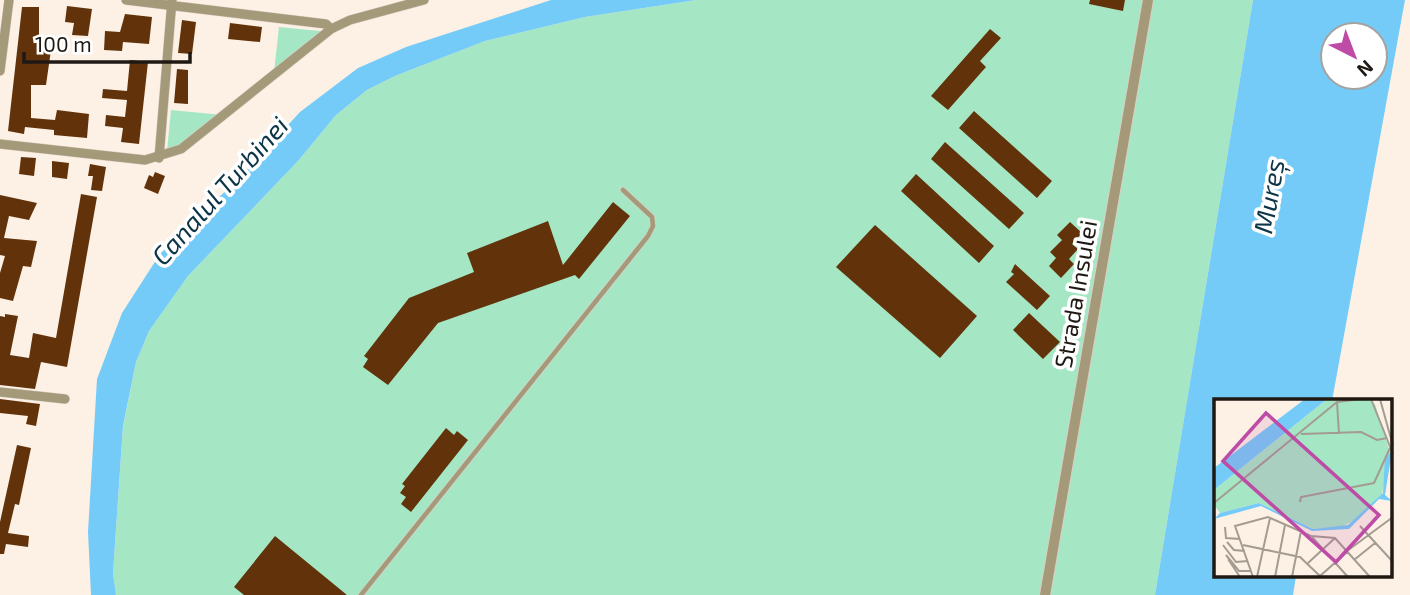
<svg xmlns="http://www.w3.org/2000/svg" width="1410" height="595" viewBox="0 0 1410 595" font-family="'Exo 2',sans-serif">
	<rect width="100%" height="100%" fill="#fdf1e5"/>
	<!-- green -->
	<path fill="#a5e7c5" d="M696,0H1253L1155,595H116L113,573L123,427L136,362L149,331L188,276L298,161L336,115L367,90L395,76L485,41L585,17Z
		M279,27L320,31V34L274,72Z
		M171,110L223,115L178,148L167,151Z"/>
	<!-- water -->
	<path fill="#74cbf8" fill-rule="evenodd" d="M551,0H696L585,17L485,41L395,76L367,90L336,115L298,161L188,276L149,331L136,362L123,426L113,573L116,595H91L88,532L97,379L122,313L160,254L240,177L300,112L358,68L406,47Z
		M1253,0H1405L1332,401H1216V576H1296L1293,595H1155ZM1333,35H1375V77H1333Z"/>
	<!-- building -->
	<path fill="#62330a" d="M1090,0H1125L1123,11L1089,4Z
		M67,6L92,9L88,36L72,35L74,23L65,22Z
		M22,7H39V48L51,50L46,85H31V118L55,120L57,110L89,114L87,138L54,135V130L25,127L24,134L8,131Z
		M125,14L152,17L149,44L123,42L122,51L104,50L105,31L120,32Z
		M182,20L196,22L192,54L178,53Z
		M230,23L262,27L260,42L228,39Z
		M990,29L1001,38L980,61L986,67L948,110L931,96Z
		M130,60L148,62L139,144L121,142L123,128L105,126L106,115L125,117L127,100L102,98L103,89L127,91Z
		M177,69L188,70V104L174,103Z
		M974,111L1052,181L1037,198L959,128Z
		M945,142L1024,213L1009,229L931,159Z
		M21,157L36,158L34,176L19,174Z
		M52,161L69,163L67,179L52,177Z
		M90,164L106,167L102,191L91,190L93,176H88Z
		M155,172L165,176L158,194L144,188L149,175L153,177Z
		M916,174L994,246L979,263L901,191Z
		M81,194L97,197L67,367L41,362L35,389L0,385V316L5,317V314L18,316L10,355L29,358L33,333L56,338Z
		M0,195L37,203L29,220L9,216L4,238L37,241L31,267L23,266L13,301L0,298V273L5,256L0,255Z
		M613,202L630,216L579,279L575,275L438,323L388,385L363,367L368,359L364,356L409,298L474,272L467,253L548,221L563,265Z
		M1070,222L1082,233L1072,244L1078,249L1069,259L1074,264L1061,278L1049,266L1056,258L1050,252L1062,240L1057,235Z
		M875,225L977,316L940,358L836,267Z
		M1015,264L1050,296L1037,310L1006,282L1014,274L1011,272Z
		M1029,313L1060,342L1043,359L1013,330Z
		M0,399L40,404L36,426L26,424L28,416L0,413Z
		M446,428L454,435L457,431L468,440L411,512L401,504L406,497L400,493L405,486L402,484Z
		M17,445L31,448L19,505L15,504L8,533L29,536L28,547L6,544L4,554H0V522Z
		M275,536L347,595H244L234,587Z"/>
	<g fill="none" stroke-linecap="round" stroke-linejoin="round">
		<defs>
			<path id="service" d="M361,595L648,236L653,226L652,217L623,190"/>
			<path id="minor" d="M126,0L326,24L331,29
				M0,71L9,0
				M0,144L145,160L181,149L331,29L350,20L424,0
				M159,158L172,0
				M0,392L65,399"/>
			<path id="tertiary" d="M1045,595L1148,0"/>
		</defs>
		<!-- service casing -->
		<use href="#service" stroke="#d9cec4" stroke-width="6"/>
		<!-- minor casing -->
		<use href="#minor" stroke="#d9cec4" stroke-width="10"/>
		<!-- tertiary casing -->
		<use href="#tertiary" stroke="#d9cec4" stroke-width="12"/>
		<!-- service -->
		<use href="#service" stroke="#a49a79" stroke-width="4.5"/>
		<!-- minor -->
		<use href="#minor" stroke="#a49a79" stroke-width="9"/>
		<!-- tertiary -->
		<use href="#tertiary" stroke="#a49a79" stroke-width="10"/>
	</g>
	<g text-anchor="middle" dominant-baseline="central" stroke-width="7" stroke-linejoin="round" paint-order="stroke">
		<!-- street labels -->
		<g font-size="24" fill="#1f1914" stroke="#fff">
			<text transform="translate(1075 294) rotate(-80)">Strada Insulei</text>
		</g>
		<!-- water labels -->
		<g font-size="26" font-style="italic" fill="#0c3547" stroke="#fff">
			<text transform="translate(219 190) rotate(-48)">Canalul Turbinei</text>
			<text transform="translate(1268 196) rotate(-80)">Mureș</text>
		</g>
	</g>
	<!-- overview -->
	<g transform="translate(1214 399)">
		<rect width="178" height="178" fill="#fdf1e5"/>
		<path d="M113,0H154L161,5L176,53L168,95L143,120L127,128L99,130L45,104L6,114L0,106V91Z" fill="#a5e7c5"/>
		<path d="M91,0H113L0,91V69ZM178,52L171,96L178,102L165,100L135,130L98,132L47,107L0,120L6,114L45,104L99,130L134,126L169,94L171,59Z" fill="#74cbf8"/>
		<path fill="none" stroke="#a49b91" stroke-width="2" d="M157,0L179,55M166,0L179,47M123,3L125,35M87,35L147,33L163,41L173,39M86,103L87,98L160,84L176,49M0,104L123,3L147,0M146,127L179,163M11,128L12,139L26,140M98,138L134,178M13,143L20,151L31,152M9,146L22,163L34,162M29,146L86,158L107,178M133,152L179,118M12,156L25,172H37M14,160L26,178M140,161L161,144M94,164L121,139M106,177L133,153M39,178L21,127L54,118L97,137L121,139L156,178M43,178L56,119M61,178L71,126M78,178L87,132"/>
		<path fill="#be4ba5" fill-opacity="0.15" stroke="#be4ba5" stroke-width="3.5" d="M52,14L165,116L122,163L9,62Z"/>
		<rect width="178" height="178" fill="none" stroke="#1f1914" stroke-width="3.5"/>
	</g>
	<!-- north arrow -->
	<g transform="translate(1354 56) rotate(138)"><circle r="33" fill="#ffffff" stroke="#a5a3a1" stroke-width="2"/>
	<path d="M0-5L12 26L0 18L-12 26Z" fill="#be4ba5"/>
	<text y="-10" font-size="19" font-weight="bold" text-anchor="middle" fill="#1f1914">N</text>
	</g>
	<!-- scale -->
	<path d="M24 52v10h166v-10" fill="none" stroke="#1f1914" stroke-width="3.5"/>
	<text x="35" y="52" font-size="21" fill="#1f1914" stroke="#ffffff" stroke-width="5" paint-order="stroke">100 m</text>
</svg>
